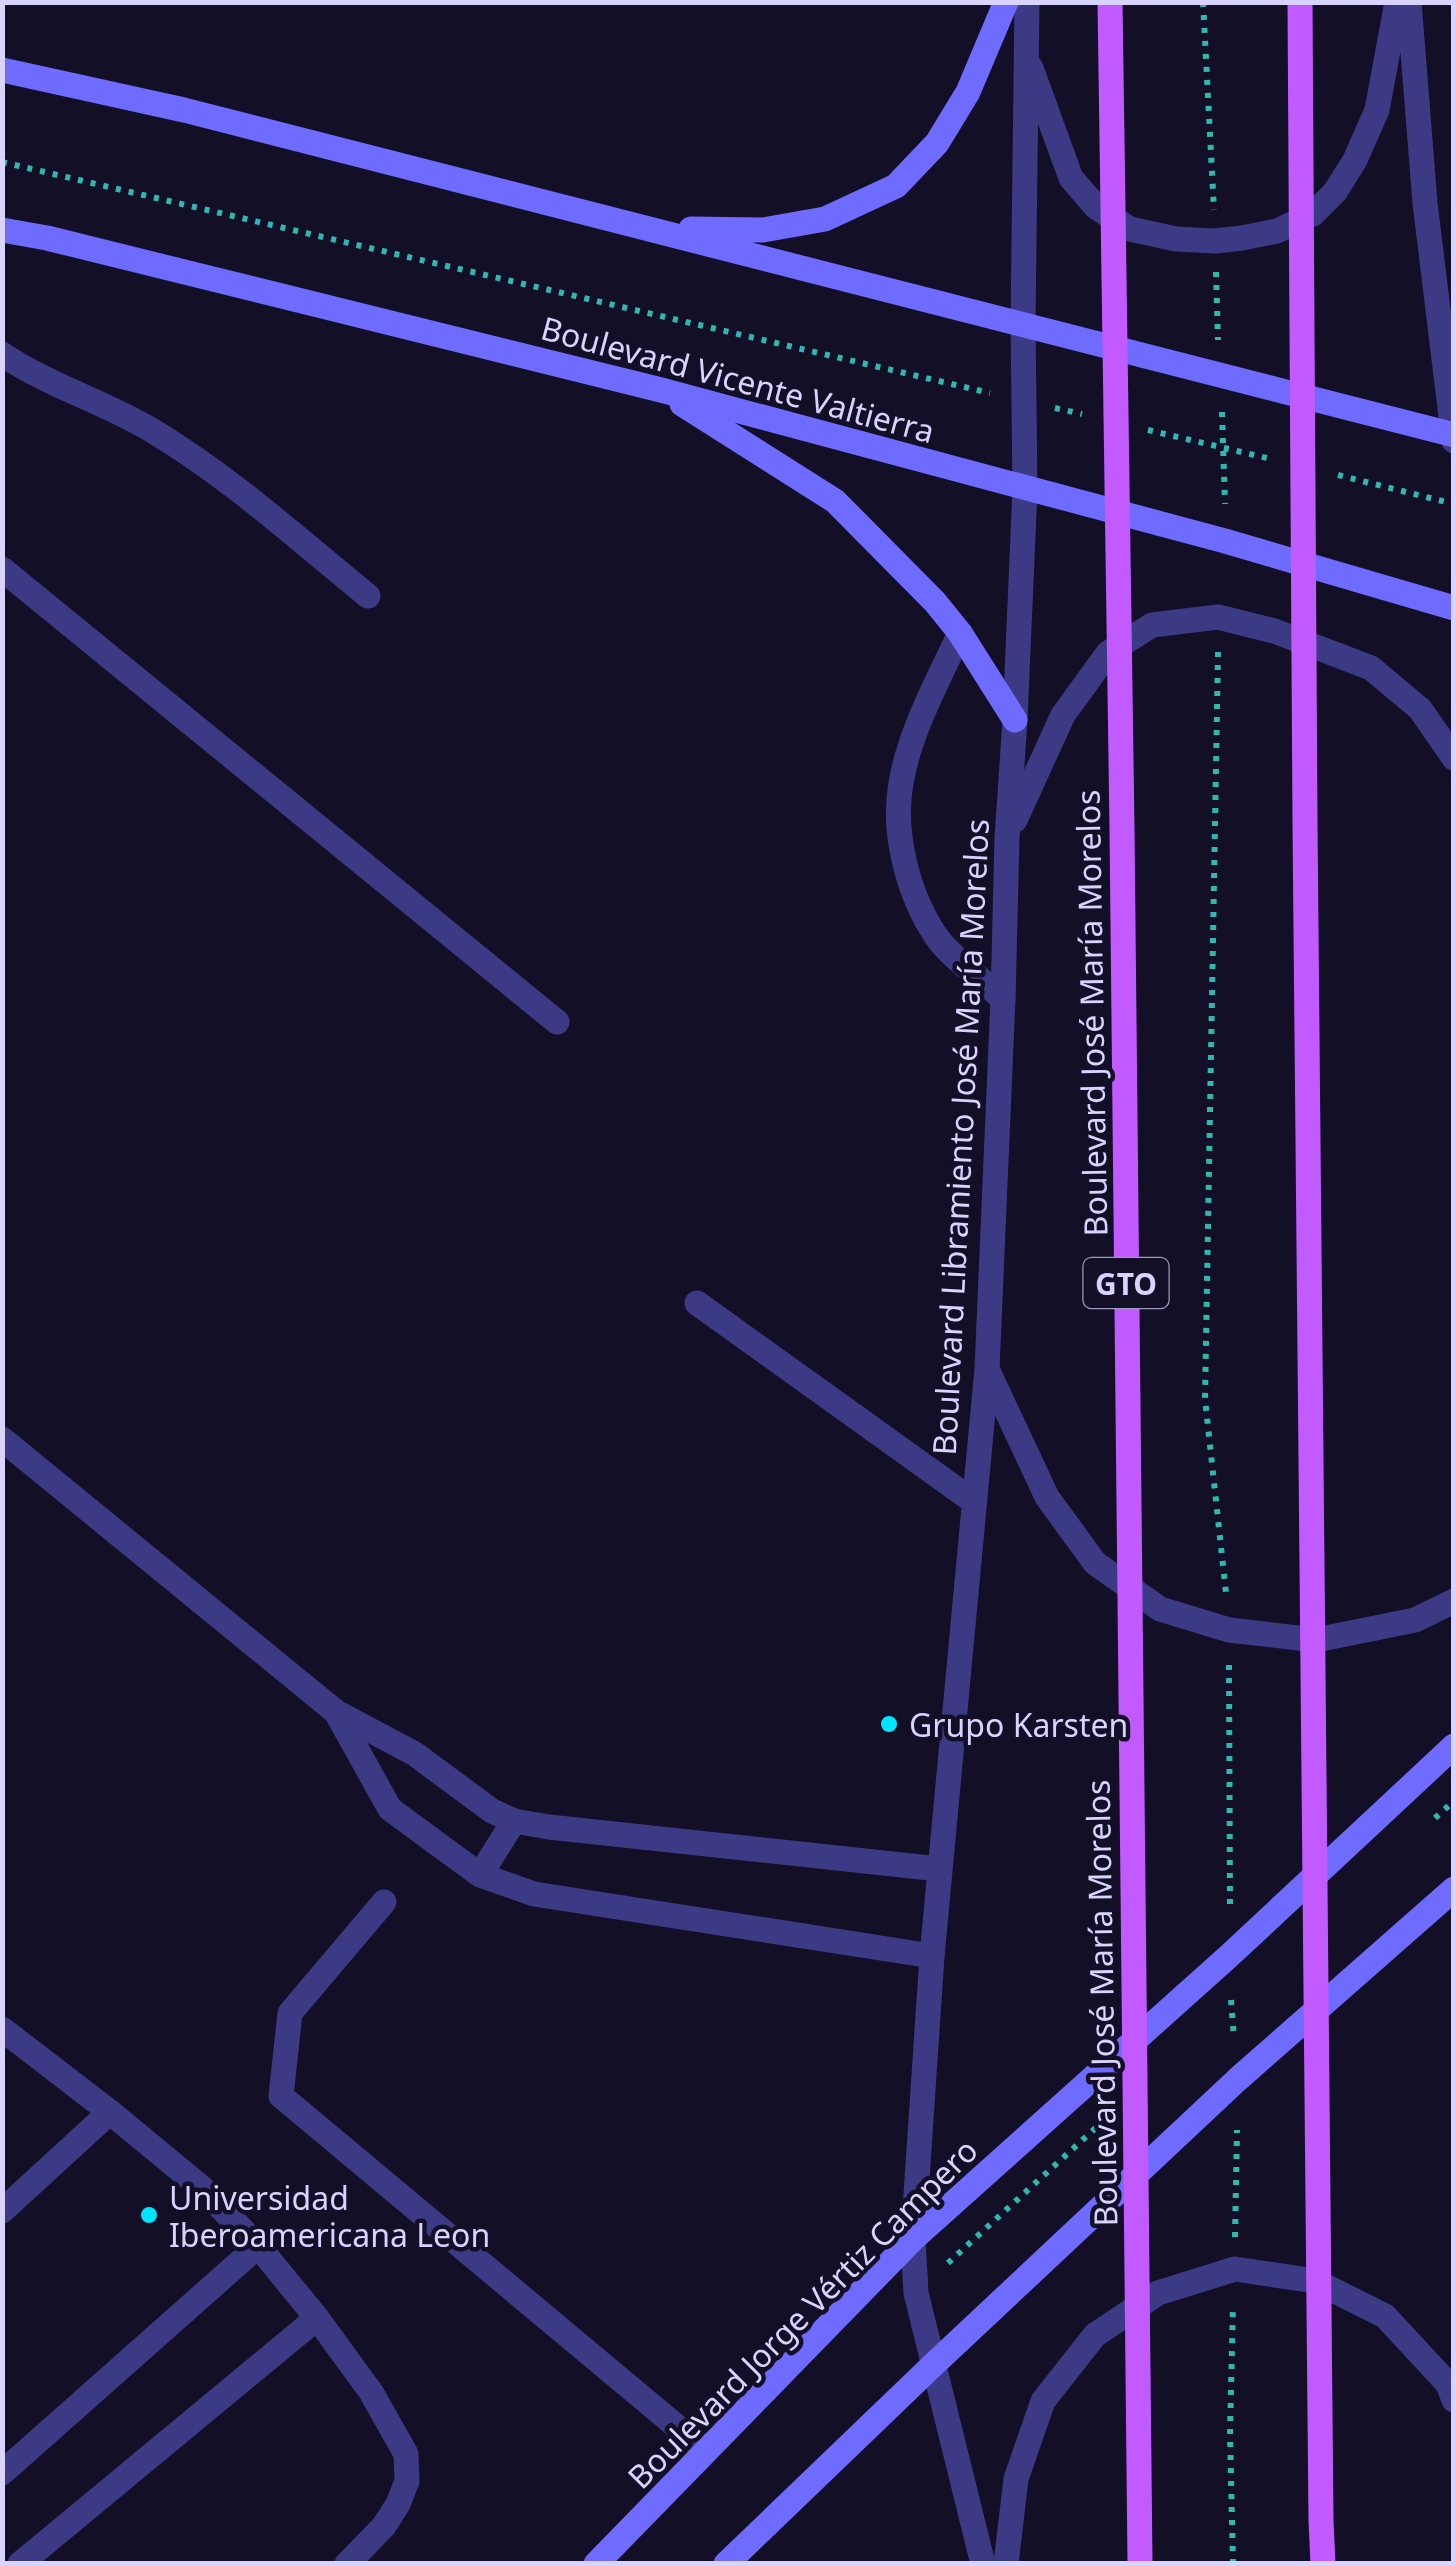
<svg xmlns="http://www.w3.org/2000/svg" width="1456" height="2566" viewBox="0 0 1456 2566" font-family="'Noto Sans',sans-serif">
	<rect width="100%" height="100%" fill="#130f26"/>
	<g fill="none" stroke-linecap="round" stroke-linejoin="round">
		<!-- path -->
		<path stroke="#2fb8b0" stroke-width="6" stroke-dasharray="5 8" stroke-linecap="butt" d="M1203,2L1214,210
			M2,162L990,393
			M1216,272L1218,340
			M1055,408L1082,414
			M1222,412L1225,504
			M1148,430L1267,458
			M1338,475L1454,504
			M1218,652L1205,1399L1226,1593
			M1229,1665L1230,1908
			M1435,1818L1454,1801
			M1231,2000L1234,2038
			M1235,2237L1237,2130
			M948,2263L1101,2123
			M1233,2564L1230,2434L1233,2305"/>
		<!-- service -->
		<path stroke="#3d3a85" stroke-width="25" d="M2,354C49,386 105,402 153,431C231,478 298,539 368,596
			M2,569L557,1022
			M960,633C938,681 910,730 901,783C892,832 908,895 936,936C948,955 985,982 1003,999
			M697,1303L973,1501
			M2,1439L336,1712L415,1754L492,1811L514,1821L549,1827L939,1869
			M336,1712L390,1809L480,1875L534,1894L932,1956
			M480,1875L514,1821
			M384,1902L290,2013L281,2096L706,2451
			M2,2029L110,2112L202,2188L258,2246L317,2318L371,2392L406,2454L407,2481L398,2504L384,2526L347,2564
			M2,2211L110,2112
			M2,2473L258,2246
			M20,2564L317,2318"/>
		<!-- tertiary -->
		<path stroke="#3d3a85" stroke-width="25" d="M1409,2L1425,203L1454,441
			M1031,68L1071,178L1096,207L1130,229L1176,239L1215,241L1242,238L1277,231L1313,214L1335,192L1355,160L1377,110L1397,2
			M1015,820L1063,715L1108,653L1152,625L1218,617L1274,631L1371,668L1420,709L1454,758
			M987,1369L1047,1497L1095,1563L1160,1609L1229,1630L1316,1640L1415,1620L1454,1601
			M983,2564L916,2293L913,2239L932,1956L987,1369L1003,999L1007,838L1015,720L1025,489L1023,323L1027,2
			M1006,2564L1016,2479L1043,2401L1095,2335L1158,2293L1235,2269L1315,2281L1385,2316L1448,2384L1454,2400"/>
		<!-- secondary -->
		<path stroke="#6f6bff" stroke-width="25" d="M2,70L184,110L1454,435
			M691,229L763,230L825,219L896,186L937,143L968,92L1006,2
			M2,230L47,238L661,390L1225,541L1454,608
			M682,404L835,501L935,602L960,633L1015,720
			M596,2564L913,2239L1230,1955L1454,1746
			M726,2564L932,2366L1238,2079L1454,1889"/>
		<!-- primary-bridge -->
		<path stroke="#c25bff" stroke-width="25" d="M1110,2L1122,828L1140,2564
			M1300,2L1305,823L1321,2520L1323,2564"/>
	</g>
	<!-- markers -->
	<g fill="#00e5ff" stroke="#130f26" stroke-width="4">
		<circle cx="889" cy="1724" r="10"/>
		<circle cx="149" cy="2215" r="10"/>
	</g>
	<g text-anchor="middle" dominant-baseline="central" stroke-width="9" stroke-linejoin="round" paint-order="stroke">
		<!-- shield labels -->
		<rect fill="#130f26" stroke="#9e99be" stroke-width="2.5" x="1083.5" y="1258" width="85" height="50" rx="8"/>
		<g font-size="30" font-weight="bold" fill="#d9d4ff">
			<text x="1126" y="1283">GTO</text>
		</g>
		<!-- street labels -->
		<g font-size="32" fill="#d9d4ff" stroke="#130f26">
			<text transform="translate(738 379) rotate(15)">Boulevard Vicente Valtierra</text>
			<text transform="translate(1091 1013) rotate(-91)">Boulevard José María Morelos</text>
			<text transform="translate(960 1137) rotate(-87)">Boulevard Libramiento José María Morelos</text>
			<text transform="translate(1101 2003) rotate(-91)">Boulevard José María Morelos</text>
			<text transform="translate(802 2313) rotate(-45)">Boulevard Jorge Vértiz Campero</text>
		</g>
		<!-- poi labels -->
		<g font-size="32" fill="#d9d4ff" stroke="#130f26" text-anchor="start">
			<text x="909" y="1724">Grupo Karsten</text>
			<text x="169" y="2197">Universidad<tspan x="169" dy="37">Iberoamericana Leon</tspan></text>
		</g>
	</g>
	<!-- border -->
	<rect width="1456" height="2566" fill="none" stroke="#d9d4ff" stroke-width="10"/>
</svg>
